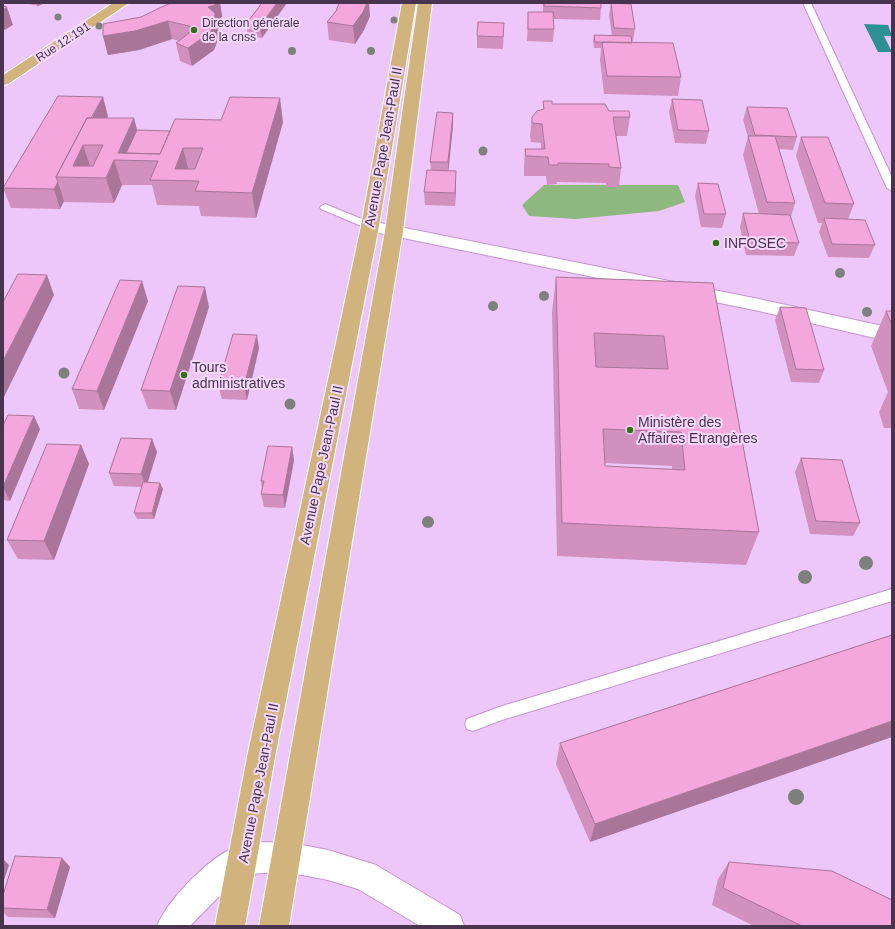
<svg xmlns="http://www.w3.org/2000/svg" width="895" height="929" viewBox="0 0 895 929" font-family="Helvetica,sans-serif">
	<rect width="100%" height="100%" fill="#eec7fa"/>
	<!-- green -->
	<path fill="#8eb880" d="M544,185H678L685,202L659,211L576,219L529,216L522,205Z"/>
	<!-- water -->
	<path fill="#2d9093" d="M864,24L888,25L892,36H884L892,52H878Z"/>
	<g fill="none" stroke-linecap="round" stroke-linejoin="round">
		<defs>
			<path id="lane" d="M803,3H811L892,177V191L887,188Z
				M325,204L374,224L375,226L370,229L366,228L321,209L320,207Z
				M892,589V601L502,720L473,731L467,729L465,724L467,719L502,706Z"/>
			<path id="street" d="M370,221L759,299L892,328V342L759,311L364,230L361,226L364,222Z
				M286,842L328,850L376,865L460,915L464,926H420L358,889L328,880L286,872L246,874L233,882L190,926H157C168,899 213,852 243,844C256,841 272,843 286,842Z"/>
			<path id="primary" d="M113,3H129L8,84L3,85V75Z
				M402,3H416L379,226L275,757L245,926H215L247,757L361,226Z
				M418,3H432L403,231L289,926H259L385,231Z"/>
		</defs>
		<!-- lane casing -->
		<use href="#lane" stroke="#c394d2" stroke-width="2"/>
		<!-- street casing -->
		<use href="#street" stroke="#c394d2" stroke-width="2"/>
		<!-- primary casing -->
		<use href="#primary" stroke="#fff" stroke-width="2"/>
		<!-- lane -->
		<use href="#lane" fill="#fff" fill-rule="evenodd"/>
		<!-- street -->
		<use href="#street" fill="#fff" fill-rule="evenodd"/>
		<!-- primary -->
		<use href="#primary" fill="#d1b37d" fill-rule="evenodd"/>
	</g>
	<!-- trees -->
	<g fill="#7e807c">
		<circle cx="58" cy="17" r="3.5"/>
		<circle cx="394" cy="20" r="3.5"/>
		<circle cx="99" cy="26" r="3.5"/>
		<circle cx="292" cy="51" r="4"/>
		<circle cx="371" cy="51" r="4"/>
		<circle cx="483" cy="151" r="4.5"/>
		<circle cx="840" cy="273" r="5"/>
		<circle cx="544" cy="296" r="5"/>
		<circle cx="493" cy="306" r="5"/>
		<circle cx="867" cy="312" r="5"/>
		<circle cx="64" cy="373" r="5.5"/>
		<circle cx="290" cy="404" r="5.5"/>
		<circle cx="428" cy="522" r="6"/>
		<circle cx="866" cy="563" r="7"/>
		<circle cx="805" cy="577" r="7"/>
		<circle cx="796" cy="797" r="8"/>
	</g>
	<!-- wall -->
	<path fill="#d190bd" fill-rule="evenodd" d="M25,3H44L38,6Z
		M172,3H220L222,16L218,23H216L218,31L217,42L214,50L192,66L180,61L176,43L179,41L172,39L139,50L108,55L103,36L141,17Z
		M262,3V38L248,36L246,24Z
		M543,3H601V8L600,20L553,19L554,29L553,42L527,41L528,12H543Z
		M611,3L635,29L633,41H632V43L681,77L678,96L604,94L600,60L601,48H594L593,41L594,35H612L609,15Z
		M370,16L364,30L355,44L329,40L327,22Z
		M504,23L503,49L477,48V36Z
		M672,99L709,131L706,144L675,143L669,112Z
		M543,101L552,104L609,111L630,117L627,136H616L621,168L619,187H606V183L557,182V184L547,185L546,176H524V168L525,149H541V143L531,142L530,136L532,117L543,109Z
		M747,107L797,137L793,150L779,149L795,203L791,217L799,243L794,256L746,255L740,227L743,213L759,214L743,155L748,137L743,120Z
		M108,116L107,118H134L137,130L170,131L283,122L256,218L201,216L199,206L157,205L152,185H122L114,203L64,202V201L60,209L11,208L3,188Z
		M453,126L448,171L456,184L455,206L425,205L424,192L431,170L430,162Z
		M801,137L854,204L848,219L875,245L869,258L828,257L819,232L822,223H818L796,156Z
		M698,183L726,214L722,228L701,227L695,196Z
		M556,277L713,283L759,532L746,565L557,556L552,312ZM605,463L672,466V469L605,466Z
		M148,301L104,410L79,409L72,389Z
		M209,307L176,410L148,409L141,390Z
		M780,307L824,370L819,383L791,382L775,320Z
		M886,311H892V428H884L879,412L888,392L871,346Z
		M259,348L247,400L222,399L218,386Z
		M3,426L40,429L10,501L3,500Z
		M152,439L157,452L148,482L163,489L154,519H137L134,513L142,487L114,486L109,473Z
		M81,445L89,464L54,560L18,559L7,540Z
		M292,447L294,460L285,508L264,507L261,494L262,489L261,481Z
		M801,458L860,523L853,536L810,534L795,472Z
		M892,635L590,842L556,764L560,743Z
		M729,862L892,926H754L712,905L718,879Z
		M70,867L55,918L8,917L3,912V895Z"/>
	<!-- shaded-wall -->
	<path fill="#aa759a" d="M37,3H44L38,6Z
		M216,3H220L222,16L218,23H216L218,31L217,42L214,50L192,66L188,48L208,7Z
		M277,3H287L262,38L260,26Z
		M367,3H369L370,16L364,30L355,44L353,26Z
		M7,7L13,25L3,31V10Z
		M168,21L172,39L139,50L108,55L103,36Z
		M103,97L108,116L93,145H83L91,169L60,177Z
		M280,98L283,122L256,218L252,193Z
		M453,113V126L448,175V162Z
		M134,118L140,143L133,160L118,153Z
		M183,148L189,172L175,169Z
		M114,160L122,185L114,203L106,178Z
		M456,171V184L455,206V193Z
		M58,182L64,201L60,209L54,189Z
		M47,275L54,295L3,399V361Z
		M142,281L148,301L104,410L97,391Z
		M205,287L209,307L176,410L170,391Z
		M257,335L259,348L247,400L244,387Z
		M34,416L40,429L10,501L3,487Z
		M152,439L157,452L146,487L141,474Z
		M81,445L89,464L54,560L44,541Z
		M292,447L294,460L285,508L283,495Z
		M160,483L163,489L154,519L152,513Z
		M892,721V737L590,842L595,824Z
		M62,858L70,867L55,918L47,910Z
		M3,859L9,865L3,883Z"/>
	<!-- building -->
	<path fill="#f3a7dc" stroke="#aa759a" fill-rule="evenodd" d="M172,3H216L215,5L208,7L215,13L214,24L211,32L188,48L176,43L189,33L193,27L168,21L135,31L103,36V24L141,17L168,4Z
		M262,3H277L260,26L246,24Z
		M339,3H367L363,12L353,26L327,22L336,11Z
		M544,3H601V8L544,6Z
		M611,3L631,4L635,29L614,28Z
		M3,6L7,7L3,10Z
		M528,12H553L554,29H528Z
		M478,22L504,23L503,37L477,36Z
		M594,35L631,36L632,43L595,42Z
		M602,42L673,43L681,77L607,76Z
		M58,96L103,97L91,118H87L56,177L58,182L54,189L3,188Z
		M230,97L280,98L252,193L195,191L199,181L150,180L158,161L114,160L106,178L56,177L87,118H134L118,153L160,154L175,119L221,120ZM83,145H103L93,166H73ZM183,148H203L195,169H175Z
		M672,99L702,100L709,131L678,130Z
		M543,101H552V104H605L609,111H629L630,117H613L621,168L609,167V164L558,163V165H549L548,157L526,156L525,149H545L542,124L532,123V117L537,111L544,109Z
		M747,107L787,108L797,137L755,135Z
		M437,112L453,113L448,162H430Z
		M137,130L170,131L160,154L126,153Z
		M748,136H775L795,203L767,202Z
		M801,137H828L854,204L825,203Z
		M427,170L456,171L455,193L424,192Z
		M698,183L718,184L726,214H704Z
		M743,213L790,215L799,243L750,241Z
		M824,218L865,220L875,245L832,244Z
		M18,274L47,275L3,361V302Z
		M556,277L713,283L759,532L562,523ZM594,333L664,336L668,369L596,367ZM603,429L681,432L685,470L605,466Z
		M120,280L142,281L97,391L72,389Z
		M178,286L205,287L170,391L141,390Z
		M780,307L806,308L824,370L796,369Z
		M886,311H892V325Z
		M233,334L257,335L244,387L218,386Z
		M8,415L34,416L3,487V426Z
		M121,438L152,439L141,474L109,473Z
		M47,444L81,445L44,541L7,540Z
		M268,446L292,447L283,495L261,494L264,481H261Z
		M801,458L842,460L860,523L816,521Z
		M143,482L160,483L152,513H134Z
		M892,635V721L595,824L560,743Z
		M15,856L62,858L47,910L3,908V895Z
		M729,862L832,871L892,900V926H802L723,888Z"/>
	<!-- markers -->
	<g fill="#30720e" stroke="#f6d8ff" stroke-width="1.5">
		<circle cx="194" cy="30" r="4"/>
		<circle cx="716" cy="243" r="4"/>
		<circle cx="184" cy="375" r="4"/>
		<circle cx="630" cy="430" r="4"/>
	</g>
	<g text-anchor="middle" dominant-baseline="central" stroke-width="4" stroke-linejoin="round" paint-order="stroke">
		<!-- far-poi labels -->
		<g font-size="12" fill="#48344e" stroke="#f6d8ff" text-anchor="start">
			<text x="202" y="23">Direction générale<tspan x="202" dy="14">de la cnss</tspan></text>
		</g>
		<!-- far-street labels -->
		<g font-size="12" fill="#48344e" stroke="#f6d8ff">
			<text transform="translate(63 42) rotate(-33)">Rue 12.191</text>
		</g>
		<!-- street labels -->
		<g font-size="14" fill="#48344e" stroke="#f6d8ff">
			<text transform="translate(383 147) rotate(-80)">Avenue Pape Jean-Paul II</text>
			<text transform="translate(321 465) rotate(-78)">Avenue Pape Jean-Paul II</text>
			<text transform="translate(258 783) rotate(-79)">Avenue Pape Jean-Paul II</text>
		</g>
		<!-- poi labels -->
		<g font-size="14" fill="#48344e" stroke="#f6d8ff" text-anchor="start">
			<text x="724" y="243">INFOSEC</text>
			<text x="192" y="367">Tours<tspan x="192" dy="16">administratives</tspan></text>
			<text x="638" y="422">Ministère des<tspan x="638" dy="16">Affaires Etrangères</tspan></text>
		</g>
	</g>
	<!-- border -->
	<rect width="895" height="929" fill="none" stroke="#48344e" stroke-width="8"/>
</svg>
